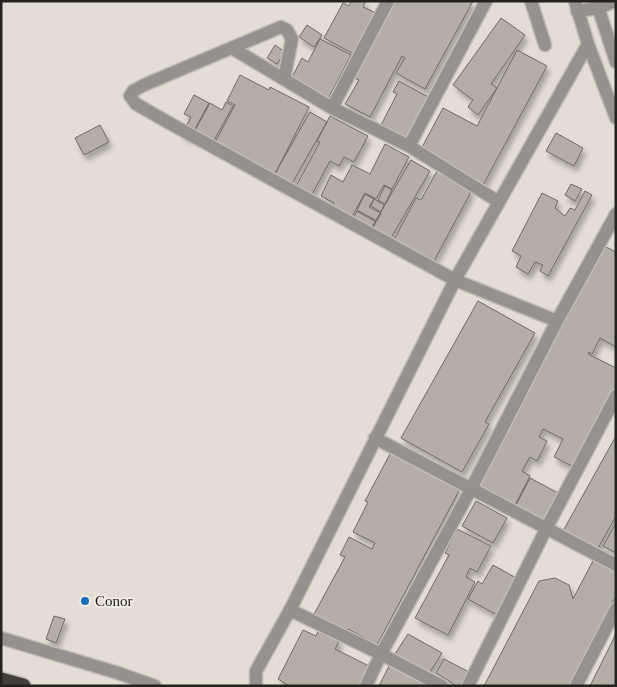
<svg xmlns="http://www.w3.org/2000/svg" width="617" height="687" viewBox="0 0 617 687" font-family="'Times New Roman',serif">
	<defs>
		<filter id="shadow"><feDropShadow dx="3" dy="5.5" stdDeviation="2.5" flood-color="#0004"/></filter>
	</defs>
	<rect width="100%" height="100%" fill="#e4ddd6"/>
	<!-- building -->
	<path fill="#b4aea7" stroke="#706a64" filter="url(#shadow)" d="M351,1H366L363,7L376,13L354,54L324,38L343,3L349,6Z
		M394,1H473L425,89L396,73L405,58L402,56L370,117L345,104L359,80L354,78Z
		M501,18L525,35L491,84L497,88L478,115L468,107L473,100L453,85Z
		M307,25L322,35L314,47L299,37Z
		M320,39L351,55L328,99L291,79L302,58L308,62Z
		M275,45L285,52L277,64L267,58Z
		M517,50L547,66L483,185L420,151L443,108L477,126Z
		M240,75L269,90L270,87L309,107L273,178L213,146L235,105L227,101Z
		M399,81L430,98L408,139L381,125L397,94L393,92Z
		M194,95L209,103L190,138L182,134L191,117L184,114Z
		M226,102L233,106L212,144L193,134L210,103L222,110Z
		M310,112L327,122L290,187L273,177Z
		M330,116L368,136L354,162L344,157L339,166L330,161L311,196L295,188L320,142L317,141Z
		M100,125L109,142L84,155L75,138Z
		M556,133L583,148L574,166L546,151Z
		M385,144L409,157L392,189L384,185L376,199L365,193L350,220L330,210L334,203L321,196L331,175L343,182L352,165L370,174Z
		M411,160L430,171L391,238L372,227Z
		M437,171L472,190L434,261L394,240L416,198L421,200Z
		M571,184L582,189L575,201L565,195Z
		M385,186L392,190L385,204L378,200Z
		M585,191L592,195L548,276L540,271L543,265L535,262L528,274L516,267L521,256L512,251L542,193L558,201L555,208L565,216L570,208L575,210Z
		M365,194L374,199L369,207L381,213L377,221L357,210Z
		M374,199L384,205L381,212L371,206Z
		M357,211L376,222L372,230L353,219Z
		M604,246L616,252V347L600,338L592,354L589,352L588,354L616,368V388L574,467L554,457L563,439L543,429L539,437L547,441L537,461L530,457L522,471L530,476L513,509L476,490Z
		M478,301L535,333L485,422L489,424L462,472L401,438Z
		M616,436V516L597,550L563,531Z
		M391,452L460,489L377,645L348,629L346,633L313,616L345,557L340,555L349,537L372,549L375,543L353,532L368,502L365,501Z
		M530,478L560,494L544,524L514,509Z
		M476,501L507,518L493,543L462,526Z
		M616,523V553L603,546Z
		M457,529L491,546L477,572L470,568L466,577L475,582L448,635L415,618L449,555L445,553Z
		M595,557L616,568V596L569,686H484L539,581L555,578L569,585L573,599Z
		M493,565L518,579L497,615L468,599L478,581L482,584Z
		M54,616L65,619L56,643L46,639Z
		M319,629L340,640L335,649L371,667L362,686H289L278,679L303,630L316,636Z
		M616,633V686H590L612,642Z
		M408,634L442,653L428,675L395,654Z
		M444,659L469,672L460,686H457L436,673Z
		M390,664L435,686H379Z"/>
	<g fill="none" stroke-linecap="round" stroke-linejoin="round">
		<defs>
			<path id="minor" d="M531,1L545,45
				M596,1L616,62
				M577,11L599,8L615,1
				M232,48L332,108L409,146L499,202
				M284,79L292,39L287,30L281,27L144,85L133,91L130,96L136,104L171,124L455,280L557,321
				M332,108L388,1
				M409,146L486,1
				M375,438L616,565
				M290,610L381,654L442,686
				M1,638L118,673L155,686
				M366,686L381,654L471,489L557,321L616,214
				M468,686L546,529L616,396
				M576,686L616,609"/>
			<path id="tertiary" d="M575,1L588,44L616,118
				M256,686V671L290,610L455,280L588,44"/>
			<path id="motorway" d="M1,680L23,686"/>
		</defs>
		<!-- minor casing -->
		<use href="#minor" stroke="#c1bbb5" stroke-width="15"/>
		<!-- tertiary casing -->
		<use href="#tertiary" stroke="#c1bbb5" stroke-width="15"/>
		<!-- motorway casing -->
		<use href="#motorway" stroke="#c1bbb5" stroke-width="18"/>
		<!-- minor -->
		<use href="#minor" stroke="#94918e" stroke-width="12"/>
		<!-- tertiary -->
		<use href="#tertiary" stroke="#94918e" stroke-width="12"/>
		<!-- motorway -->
		<use href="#motorway" stroke="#423d37" stroke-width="15"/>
	</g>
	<!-- markers -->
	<circle fill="#156ebb" stroke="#f1ebe3" stroke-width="2" cx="85" cy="601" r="5"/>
	<g text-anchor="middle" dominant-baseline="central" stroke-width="4" stroke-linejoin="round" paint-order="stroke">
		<!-- poi labels -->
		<g font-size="15" fill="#24221f" stroke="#f1ebe3" text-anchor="start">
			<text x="95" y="601">Conor</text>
		</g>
	</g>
	<!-- border -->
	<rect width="617" height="687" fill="none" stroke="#24221f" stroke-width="5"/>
</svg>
